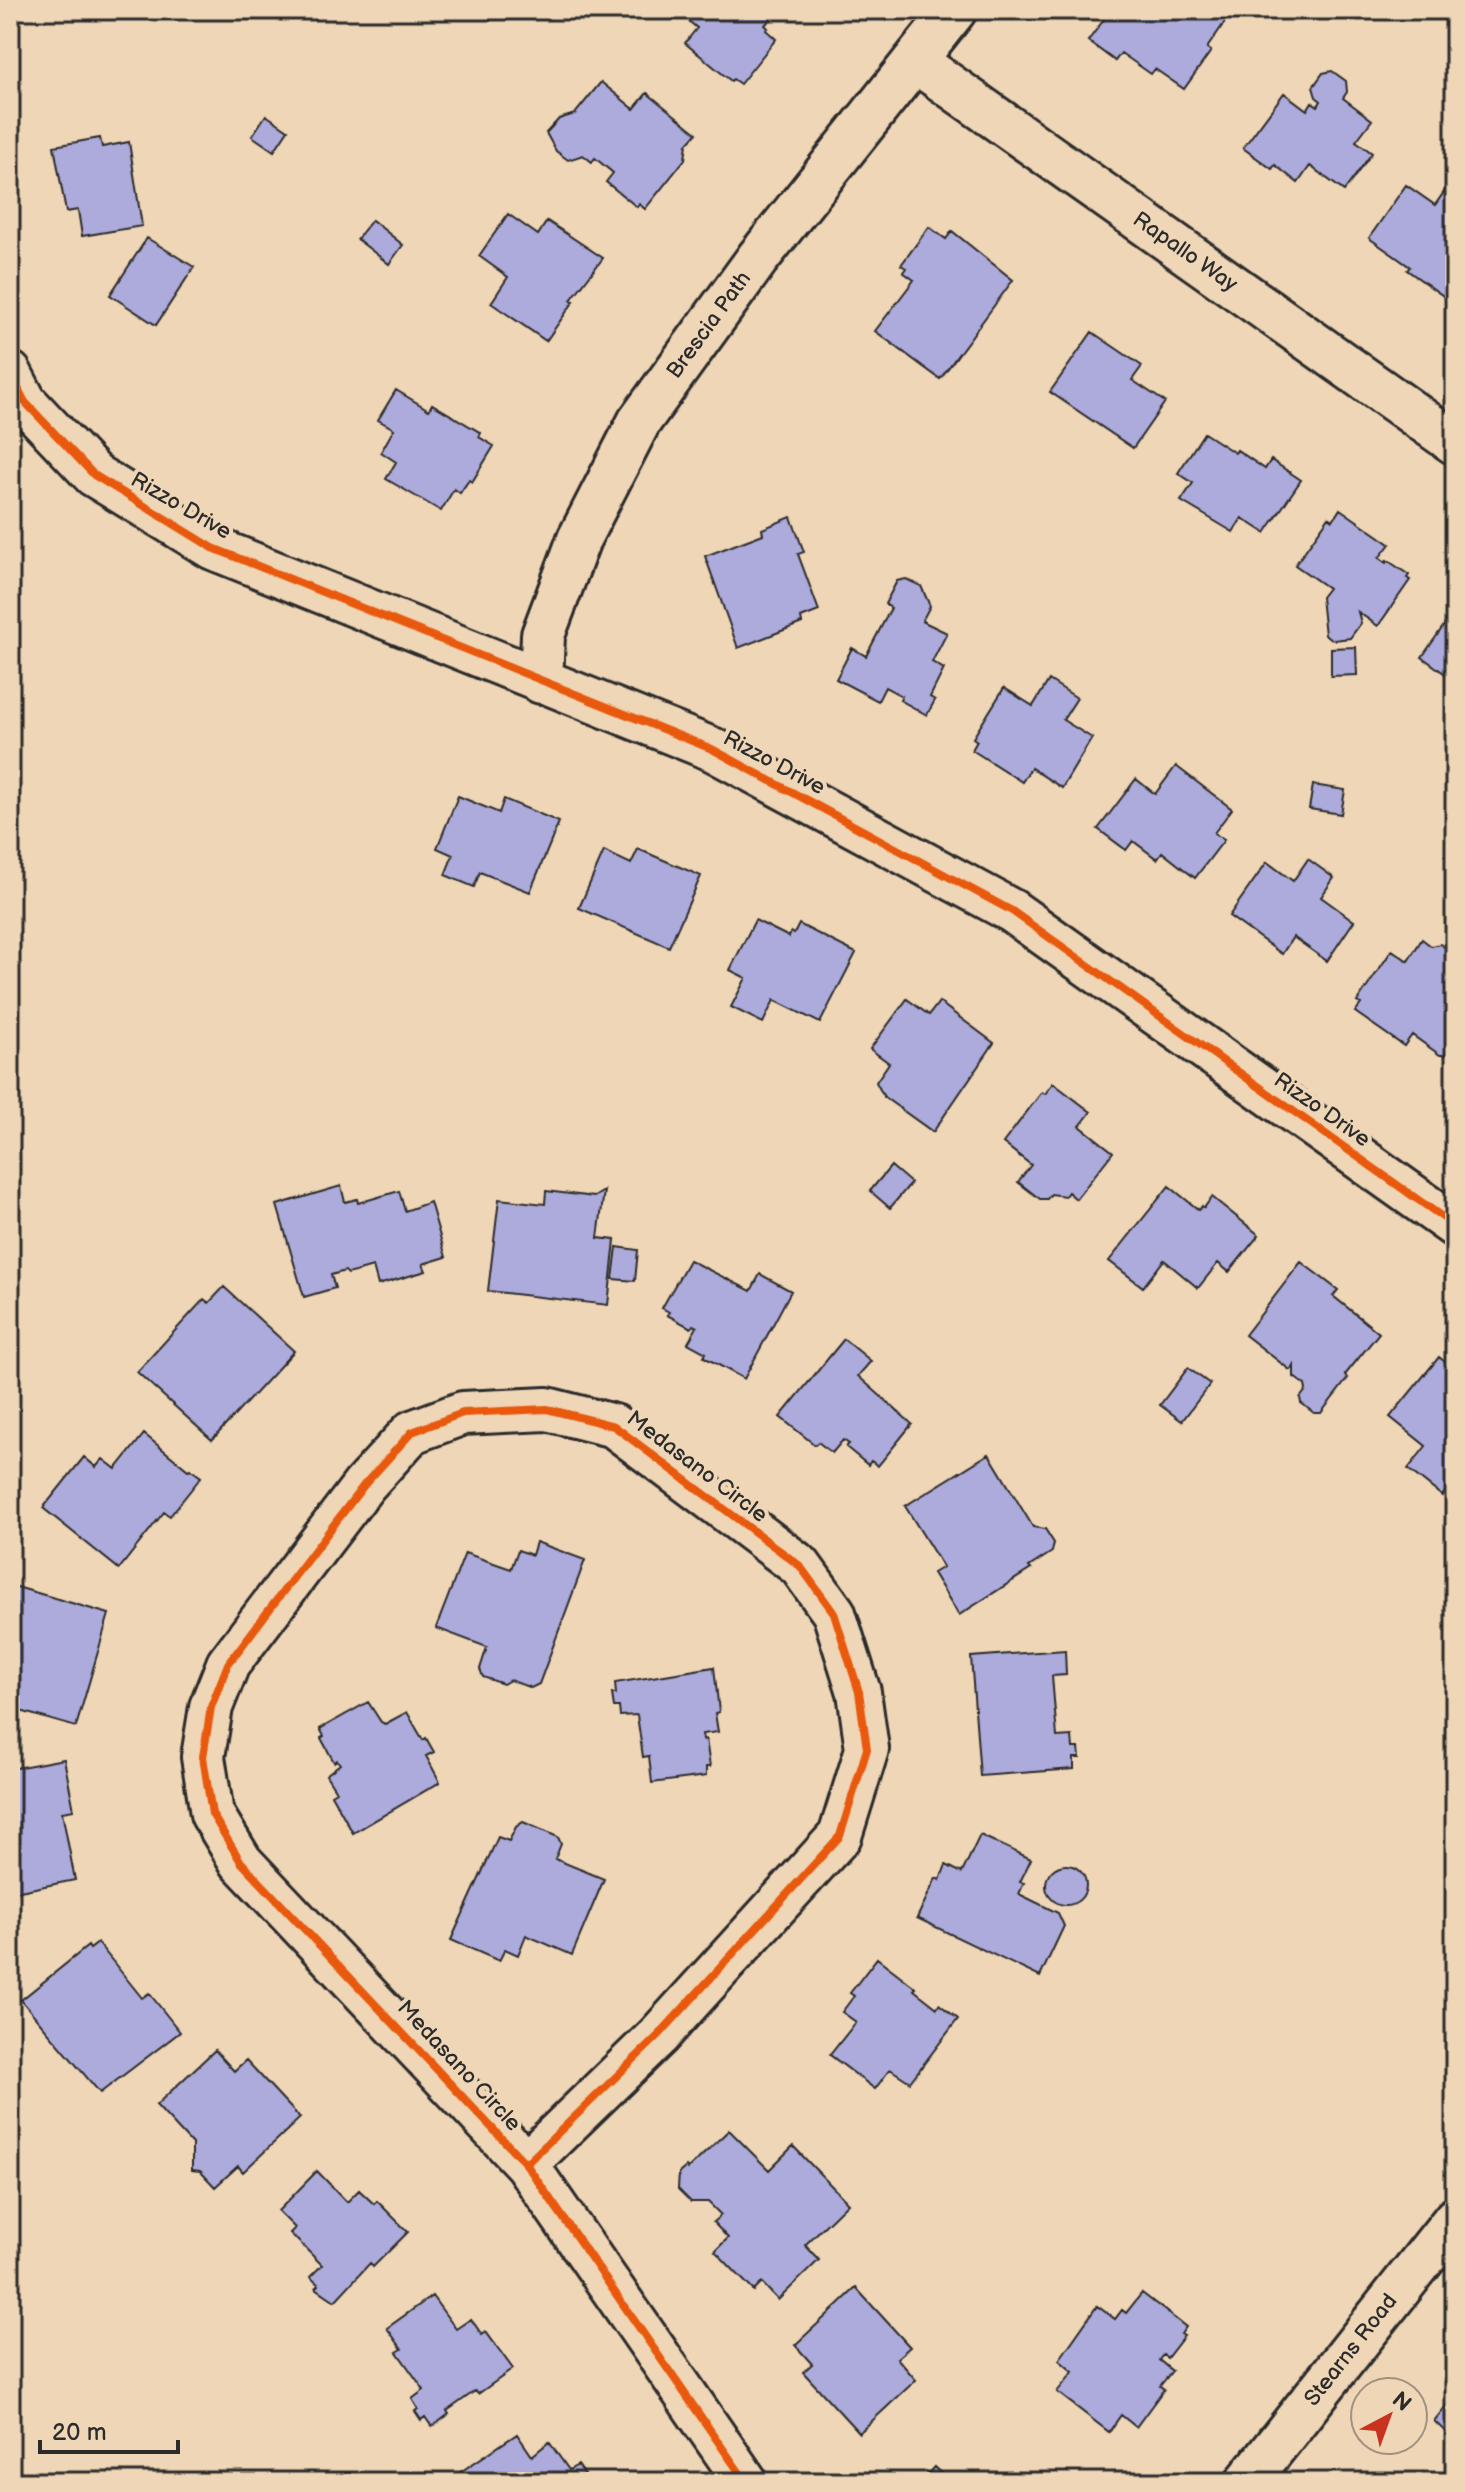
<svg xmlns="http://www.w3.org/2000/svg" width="1465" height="2492" viewBox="0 0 1465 2492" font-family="'Balsamiq Sans',sans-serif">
	<rect width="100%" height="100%" fill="#efd6b7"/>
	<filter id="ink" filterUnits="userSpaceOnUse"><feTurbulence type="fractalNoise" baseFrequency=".0125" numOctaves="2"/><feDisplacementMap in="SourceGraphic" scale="16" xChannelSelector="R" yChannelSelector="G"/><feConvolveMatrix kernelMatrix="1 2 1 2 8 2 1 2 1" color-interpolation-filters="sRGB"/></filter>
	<g filter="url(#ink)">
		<!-- building -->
		<path fill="#adabdc" stroke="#2b2b2b" stroke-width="2" d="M675,10H779L765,25L768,28L766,30L776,39L740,84L733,79L731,81L685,43L697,28Z
			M1111,10H1220L1229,16L1207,48L1211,51L1184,89L1155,69L1151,74L1121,53L1115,61L1088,41Z
			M1332,71L1346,81L1347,92L1343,98L1372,120L1356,141L1372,153L1344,191L1310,166L1298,183L1275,165L1272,169L1243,148L1284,93L1307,110L1312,102L1318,106L1321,101L1316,97L1313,87L1323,73Z
			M601,82L634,109L647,93L697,133L687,144L685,159L645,209L639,204L637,207L606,182L613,173L595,158L592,162L583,155L568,160L556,151L546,133L559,119L575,114Z
			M266,115L288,130L274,151L252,136Z
			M100,138L102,147L129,142L142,226L82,236L78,210L66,212L54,146Z
			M1455,176V292L1449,300L1407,270L1410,267L1369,238L1406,185L1435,205Z
			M508,214L538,235L547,221L603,258L571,300L574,301L546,341L491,303L508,277L479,256Z
			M372,220L403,245L389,264L357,239Z
			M929,227L946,239L952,231L1013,280L940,379L875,331L914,280L903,272L906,268L901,265Z
			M147,238L194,267L156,325L110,295Z
			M1092,332L1142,366L1132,380L1165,402L1133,448L1050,392Z
			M396,390L429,410L432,404L481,433L479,437L494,446L472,482L469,480L460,493L454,489L441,511L386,479L396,462L381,452L394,429L378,420Z
			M1204,433L1235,453L1237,450L1265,469L1271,460L1301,480L1265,533L1242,518L1233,532L1181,501L1193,483L1178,473Z
			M1340,509L1390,544L1379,558L1386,563L1387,560L1409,575L1407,578L1410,580L1378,626L1358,612L1361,623L1350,638L1334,640L1325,635L1321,597L1328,588L1295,565L1329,517L1333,520Z
			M791,517L804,552L798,554L819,611L801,618L802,623L738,648L705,556L763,534L762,529Z
			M906,579L921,586L930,606L922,621L947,633L932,662L944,669L930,697L935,700L927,715L900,700L902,696L885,687L878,701L836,679L852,648L866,656L891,608L885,604L897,581Z
			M1454,611L1455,612V681L1422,657Z
			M1356,647L1357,675L1331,676V648Z
			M1049,680L1077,698L1063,720L1092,738L1062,788L1031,768L1022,782L972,750L977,741L973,738L1004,688L1033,706Z
			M1176,766L1232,809L1214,833L1224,840L1195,878L1162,852L1157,859L1133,841L1126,850L1098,829L1136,779L1155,794Z
			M1313,785L1345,790L1341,814L1309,809Z
			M458,796L499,813L504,799L559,822L530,892L480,872L474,887L445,875L453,855L437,848Z
			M638,849L701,876L669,947L579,908L604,851L631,864Z
			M1308,859L1334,878L1321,897L1354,921L1327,961L1293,937L1282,954L1229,916L1267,862L1293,881Z
			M755,920L789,937L791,932L794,934L799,924L856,953L820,1023L774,1000L763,1023L731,1007L746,978L730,970Z
			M1422,939L1431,946L1440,944L1455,954V977L1447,989L1455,994V1041L1445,1055H1440L1412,1035L1404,1046L1355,1012L1361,1004L1357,1002L1392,950L1408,961Z
			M907,999L929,1015L939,1002L994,1043L933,1132L884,1097L876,1082L889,1063L870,1049Z
			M1053,1083L1091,1112L1080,1126L1113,1152L1076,1199L1068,1192L1065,1196L1051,1194L1047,1199H1040L1018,1182L1031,1165L1003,1143L1042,1092L1045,1094Z
			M891,1166L911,1183L890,1208L870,1191Z
			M341,1186L345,1202L357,1199L358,1203L399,1191L405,1211L430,1202L446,1257L423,1264L426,1271L378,1285L373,1267L348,1274L345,1271L331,1275L335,1288L304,1297L277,1205Z
			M1169,1186L1199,1210L1202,1206L1204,1208L1212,1197L1259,1235L1229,1272L1218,1263L1198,1288L1164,1260L1143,1287L1109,1261Z
			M546,1191L594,1197L604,1191L598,1238L615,1240L608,1305L488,1291L499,1199L545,1204Z
			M617,1247L638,1250L635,1281L613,1279Z
			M689,1260L751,1291L760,1274L791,1291L744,1379L704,1357L706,1353L688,1343L697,1327L693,1325L691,1328L667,1315L669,1312L662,1308Z
			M1301,1262L1338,1290L1333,1296L1379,1333L1345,1375L1348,1378L1321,1413H1314L1301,1403L1300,1398L1306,1390L1305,1385L1294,1377V1365L1290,1370L1245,1335Z
			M224,1287L294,1351L212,1440L137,1372L204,1299L209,1303Z
			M844,1339L871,1361L858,1376L912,1424L878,1466L871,1461L868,1465L846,1447L849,1444L843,1440L832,1453L818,1442L815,1445L780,1417Z
			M1439,1357L1455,1370V1479L1442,1496L1408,1469L1426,1446L1390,1417Z
			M1188,1368L1210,1384L1182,1421L1160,1405Z
			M144,1434L188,1470L190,1469L201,1477L170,1516L164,1512L119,1569L43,1508L84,1457L96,1467L103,1459L116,1469Z
			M989,1454L1033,1527L1045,1529L1054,1543L1052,1552L1029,1567L1031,1569L959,1615L933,1573L943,1567L905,1506Z
			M536,1542L585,1560L539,1684L531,1688L510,1680L503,1684L483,1677L480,1669L487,1647L436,1628L465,1553L511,1569L518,1550L532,1555Z
			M10,1585L109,1614L76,1727L10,1708Z
			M1065,1650L1066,1675L1052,1676L1057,1737L1072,1736L1073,1748H1079L1080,1758H1074V1769L980,1776L971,1657Z
			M714,1667L719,1712L715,1713L718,1732L702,1734L703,1740L706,1739L710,1767H706V1776L652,1783L649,1756L643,1757L637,1715L620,1716L619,1707H614L612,1694H616L615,1683Z
			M368,1702L381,1722L385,1724L407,1712L423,1740L426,1738L434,1752L426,1756L440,1782L353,1833L331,1794L336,1791L326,1775L340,1764L337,1760L334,1762L321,1738L324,1736L320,1729Z
			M64,1759L74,1810L62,1812L75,1880L10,1893V1769Z
			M523,1822L558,1837L561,1844L555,1859L604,1879L572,1955L526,1935L518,1955L505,1949L499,1961L451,1940L498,1837L509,1841L516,1827Z
			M980,1835L1031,1859L1020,1882L1024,1883L1019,1894L1058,1913L1064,1926L1040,1977L917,1918L936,1878L940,1880L946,1865L962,1873Z
			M1046 1885a20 20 0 1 1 40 0a20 20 0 1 1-40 0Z
			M98,1943L142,1998L149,1993L180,2032L100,2093L21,2000L88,1946L90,1949Z
			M877,1958L916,1988L914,1990L937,2008L939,2004L958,2019L910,2082L890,2069L875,2089L830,2055L856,2022L842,2012L854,1996L850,1993Z
			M215,2050L234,2071L246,2060L300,2118L243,2172L238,2166L215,2187L200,2171L192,2170V2144L156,2105Z
			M729,2130L769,2170L793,2146L848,2203L805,2245L819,2260L778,2300L762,2283L754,2291L715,2251L728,2238L713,2222L721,2215L708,2202H691L678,2189L679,2173L686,2167L688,2169Z
			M317,2171L347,2202L359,2190L374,2204L377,2201L408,2232L373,2267L370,2263L335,2301L316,2288L319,2285L310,2277L322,2265L290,2233L295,2228L278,2211Z
			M856,2288L910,2347L897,2358L916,2380L859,2433L803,2372L812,2364L795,2345Z
			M1142,2293L1186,2327L1181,2334L1184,2336L1167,2358L1163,2355L1159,2360L1172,2371L1160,2386L1164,2389L1136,2427L1121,2415L1109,2432L1057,2392L1073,2372L1059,2360L1097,2306L1115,2319L1122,2310L1126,2313Z
			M432,2296L456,2329L471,2319L482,2335L486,2332L513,2369L478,2394L475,2391L447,2411L449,2414L432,2427L425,2417L421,2420L415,2411L418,2409L412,2399L424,2390L397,2352L402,2349L387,2328Z
			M1455,2395V2441L1434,2421Z
			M517,2434L532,2456L549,2442L569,2470L578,2465L590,2482H456L453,2477Z
			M934,2467L951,2482H920Z"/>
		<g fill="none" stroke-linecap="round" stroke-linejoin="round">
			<defs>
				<path id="street" d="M915,61L1455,443
					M10,373L25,402L94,475L213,548L712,749L1012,911L1455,1226
					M541,682L543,635L579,539L639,422L758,258L955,10
					M526,2164L658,2036L840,1836L867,1749L859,1692L834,1613L800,1566L614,1426L547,1409L463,1413L412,1432L364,1485L228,1664L211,1707L203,1757L212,1814L241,1862L526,2164L746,2482
					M1247,2482L1455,2219"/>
			</defs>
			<!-- street casing -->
			<use href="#street" stroke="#2b2b2b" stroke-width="48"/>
			<!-- street -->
			<use href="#street" stroke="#efd6b7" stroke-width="42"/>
			<defs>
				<path id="cycleway" d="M10,373L25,402L94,475L213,548L712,749L1012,911L1455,1226
					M526,2164L658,2036L840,1836L867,1749L859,1692L834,1613L800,1566L614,1426L547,1409L463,1413L412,1432L364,1485L228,1664L211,1707L203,1757L212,1814L241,1862L526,2164L746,2482"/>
			</defs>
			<!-- cycleway casing -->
			<use href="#cycleway" stroke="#efd6b7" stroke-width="13"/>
			<!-- cycleway -->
			<use href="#cycleway" stroke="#e8590c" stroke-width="8"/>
		</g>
	</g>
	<g text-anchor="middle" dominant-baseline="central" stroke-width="8" stroke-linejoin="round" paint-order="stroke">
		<!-- street labels -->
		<g font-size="22" fill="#2b2b2b" stroke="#efd6b7">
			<text transform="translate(1185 252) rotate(35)">Rapallo Way</text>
			<text transform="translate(709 325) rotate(-54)">Brescia Path</text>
			<text transform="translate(181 506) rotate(30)">Rizzo Drive</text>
			<text transform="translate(774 763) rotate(28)">Rizzo Drive</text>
			<text transform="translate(1322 1110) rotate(35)">Rizzo Drive</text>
			<text transform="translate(697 1467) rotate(37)">Medasano Circle</text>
			<text transform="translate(459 2066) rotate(47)">Medasano Circle</text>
			<text transform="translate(1351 2350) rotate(-52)">Stearns Road</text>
		</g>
	</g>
	<!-- margin -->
	<rect width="1465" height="2492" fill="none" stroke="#efd6b7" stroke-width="40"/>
	<rect x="20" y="20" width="1425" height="2452" fill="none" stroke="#2b2b2b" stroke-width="3" filter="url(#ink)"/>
	<!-- north arrow -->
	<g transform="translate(1389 2416) rotate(41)"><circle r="38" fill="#efd6b7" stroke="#a1927f" stroke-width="2"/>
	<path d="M0-6L14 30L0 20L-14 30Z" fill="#c8321e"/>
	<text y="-12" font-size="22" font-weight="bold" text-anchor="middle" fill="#2b2b2b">N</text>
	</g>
	<!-- scale -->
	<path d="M40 2440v12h138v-12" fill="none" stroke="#2b2b2b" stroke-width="4"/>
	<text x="52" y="2440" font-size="24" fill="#2b2b2b" stroke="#efd6b7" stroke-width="6" paint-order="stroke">20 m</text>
</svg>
